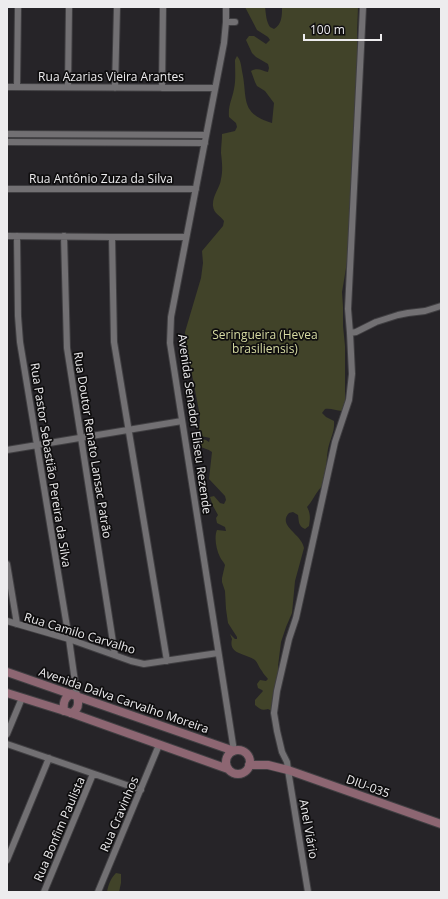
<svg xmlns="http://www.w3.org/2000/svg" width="448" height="899" viewBox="0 0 448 899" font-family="'Open Sans',sans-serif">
	<rect width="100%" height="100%" fill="#262428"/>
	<!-- green -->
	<path fill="#414329" d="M245,7H265C266,14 266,21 270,27L274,29C282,24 282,16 282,7H358L357,34L358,79L354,113V132L352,156V185L351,194L347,262L342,292L343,307V326L345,346V403L342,411C336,411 331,408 325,409L322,413L326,417L334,421C335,431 330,439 328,449C326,459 327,478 322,486C321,488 319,489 318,491C314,496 312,502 307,507C311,514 310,519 309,526L305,529C298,526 299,521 298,515L293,512L289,513C277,526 302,534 304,548L295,581L292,613L286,627L281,642L278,666V675L272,711L268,709C262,711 260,709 255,705V700L263,691L262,690L258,688L257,684L260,680L266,681L268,679C266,676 263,674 262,671C259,668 258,663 255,660C246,653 228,655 232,639L230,634L235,639H237V637L228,623L226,609L225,591L222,582V578L225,565C224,562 221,560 220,557C216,549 214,537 217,530L226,531L225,527L217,523L216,518L218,515L213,506L210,497L214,496L220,503L224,504L226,500L225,496L209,479L212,452C208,449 203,448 198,446V441L201,439L206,440L209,442L210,438L201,436L199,430L200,419L199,411L190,364L186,350L185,332L201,278L203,263L202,251L223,226L224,221C220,215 214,214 213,206C212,196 220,188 221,179C223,170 222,162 221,153C221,147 222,140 222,134L235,131L237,127L236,123L229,117C228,105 232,100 234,89C236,80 235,69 235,60L237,56C241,61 241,65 242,71C248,98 239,113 272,123L274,103L265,91L257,86L255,82L251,71C259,67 261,71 268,72L269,68L268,64L256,57L252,53L246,40L249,36H254L266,44L270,40L268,37L257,30Z
		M116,873L121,874V883L119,892H107C108,885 111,878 116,873Z"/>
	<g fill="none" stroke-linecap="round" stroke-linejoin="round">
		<defs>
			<path id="street" d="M226,7V22L224,43L171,317L170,343L234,751
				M226,22H235
				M7,87L214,88
				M17,87L18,7
				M68,87L69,7
				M115,88L117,7
				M162,88L163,7
				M7,134L206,135
				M7,142L205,143
				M7,189H196
				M7,236L112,237H186
				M17,236L18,316L20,342L69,639L77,696
				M64,236L67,348L115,655
				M112,237L114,342L167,661
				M350,333L356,332L376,322L398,315L408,313L425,311L441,306
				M7,450L182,421
				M7,564L17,624
				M7,621L69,639L131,661L144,664L218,653
				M7,734L22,698
				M7,744L141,790
				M7,860L49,758
				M44,892L93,774
				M98,892L159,745
				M308,892L288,770L287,762L282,752L277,731L274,713L277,691L289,639L296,618L335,442L349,400L352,374L350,333L348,309L363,7"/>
			<path id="secondary" d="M7,672L234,751
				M7,693L71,713L228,769
				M64,711C63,703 64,698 71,694
				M71,713C79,710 79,703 77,696
				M226 762a12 12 0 1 1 24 0a12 12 0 1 1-24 0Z
				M249,765H268L288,770L441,824"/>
		</defs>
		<!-- street casing -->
		<use href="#street" stroke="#403f42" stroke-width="8"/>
		<!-- secondary casing -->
		<use href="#secondary" stroke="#403f42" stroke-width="10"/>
		<!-- street -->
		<use href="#street" stroke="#727073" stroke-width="6"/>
		<!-- secondary -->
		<use href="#secondary" stroke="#8d6672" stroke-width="8"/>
	</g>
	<g text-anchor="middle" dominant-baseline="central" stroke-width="3.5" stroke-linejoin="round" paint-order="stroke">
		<!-- street labels -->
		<g font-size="12" fill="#edecee" stroke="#0f0e0f">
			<text x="111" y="76">Rua Azarias Vieira Arantes</text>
			<text x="101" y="178">Rua Antônio Zuza da Silva</text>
			<text transform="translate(195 424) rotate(82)">Avenida Senador Eliseu Rezende</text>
			<text transform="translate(93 445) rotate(81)">Rua Doutor Renato Lansac Patrão</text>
			<text transform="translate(51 465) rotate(81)">Rua Pastor Sebastião Pereira da Silva</text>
			<text transform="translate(80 633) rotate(17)">Rua Camilo Carvalho</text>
			<text transform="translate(124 700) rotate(19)">Avenida Dalva Carvalho Moreira</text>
			<text transform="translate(368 786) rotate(20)">DIU-035</text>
			<text transform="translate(119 814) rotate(-67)">Rua Cravinhos</text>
			<text transform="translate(59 829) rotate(-67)">Rua Bonfim Paulista</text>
			<text transform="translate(309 829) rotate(80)">Anel Viário</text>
		</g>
		<!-- park labels -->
		<g font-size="12" fill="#d6dba2" stroke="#0f0e0f">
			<text x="265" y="334">Seringueira (Hevea<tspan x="265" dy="14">brasiliensis)</tspan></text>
		</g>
	</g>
	<!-- border -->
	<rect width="448" height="899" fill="none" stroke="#edecee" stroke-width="16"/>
	<!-- scale -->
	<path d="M304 34v6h77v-6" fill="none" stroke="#edecee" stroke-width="2"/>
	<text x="310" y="34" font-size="12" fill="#edecee" stroke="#0f0e0f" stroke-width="3" paint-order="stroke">100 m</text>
</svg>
